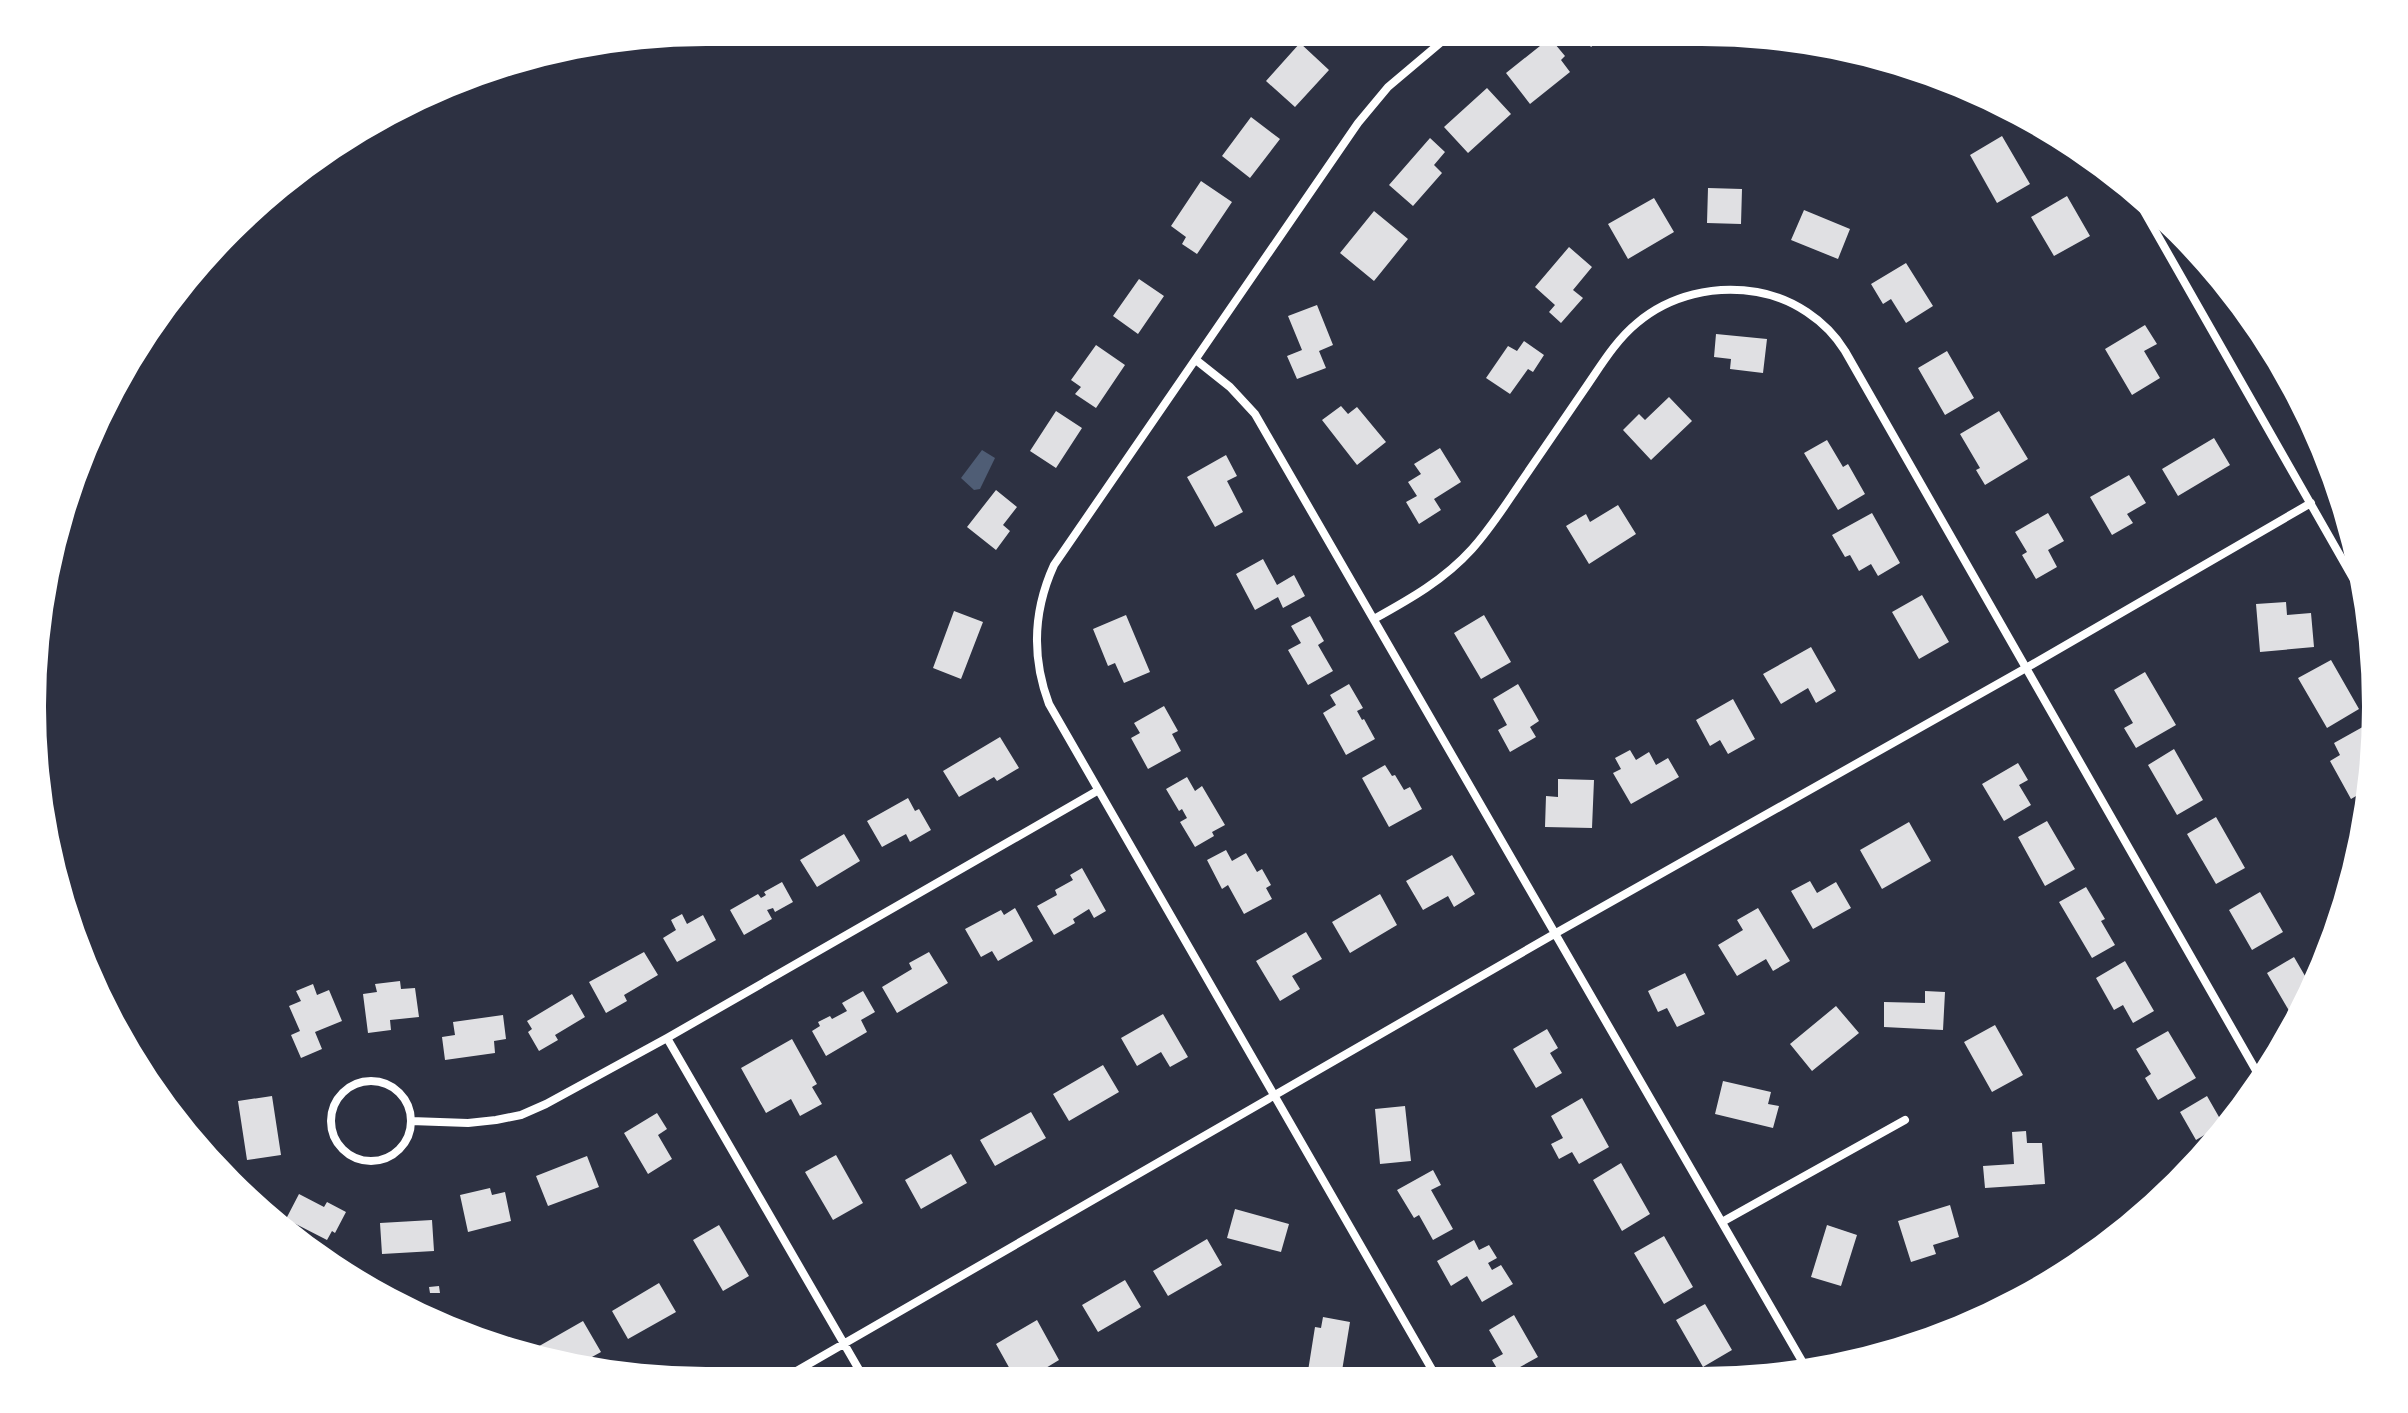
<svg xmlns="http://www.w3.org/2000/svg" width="2408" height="1413" viewBox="0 0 2408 1413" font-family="Ubuntu,sans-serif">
	<rect width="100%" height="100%" fill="#2d3142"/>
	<!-- water -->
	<path fill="#4f5d75" d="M982,450L995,458L980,489L974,490L961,478Z"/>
	<!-- building -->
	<path fill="#e0e0e3" d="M1579,33H1608L1591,47Z
		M1550,38L1565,56L1561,60L1570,72L1530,104L1506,73Z
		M1300,43L1329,70L1295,107L1266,81Z
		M1487,88L1511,114L1468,153L1444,127Z
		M1251,117L1280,139L1250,178L1222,156Z
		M2002,136L2030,184L1997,203L1970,155Z
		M1430,138L1445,152L1434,165L1442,173L1413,206L1389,185Z
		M1201,181L1232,202L1197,254L1182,244L1186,237L1171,226Z
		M1708,188L1742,189L1741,224L1707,223Z
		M2067,196L2090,236L2054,256L2031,217Z
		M1654,198L1674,232L1628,259L1608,224Z
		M1804,210L1850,229L1838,259L1791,240Z
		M1374,211L1408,239L1374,281L1340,253Z
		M1569,247L1592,267L1573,290L1583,298L1561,323L1549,312L1555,305L1535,287Z
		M1906,263L1933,306L1906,323L1891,299L1883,304L1871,284Z
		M1139,279L1164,296L1138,334L1113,316Z
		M1317,305L1333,345L1319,351L1326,368L1297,379L1287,356L1302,350L1288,316Z
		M2145,325L2157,344L2144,351L2160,378L2132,395L2105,349Z
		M1716,334L1767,339L1763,373L1730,369L1731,359L1714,357Z
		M1524,341L1544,355L1533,372L1528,369L1510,394L1486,378L1508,346L1517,351Z
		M1096,345L1125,365L1096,408L1075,394L1081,387L1071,380Z
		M1947,351L1974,398L1945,415L1918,368Z
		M1669,397L1692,421L1651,460L1623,430L1639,414L1645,420Z
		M1341,406L1348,414L1357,407L1386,442L1357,465L1322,420Z
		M1056,411L1082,428L1056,468L1030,451Z
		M1999,411L2028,459L1985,485L1976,470L1980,468L1960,434Z
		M2214,438L2230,465L2178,496L2162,469Z
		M1827,440L1843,467L1848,464L1865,494L1838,510L1804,453Z
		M1440,448L1461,482L1434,499L1441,510L1419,524L1406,502L1417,496L1408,482L1421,474L1414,464Z
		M1226,455L1237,476L1227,481L1243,512L1215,527L1187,477Z
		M2129,475L2146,503L2127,514L2133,523L2112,535L2090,497Z
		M996,490L1017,507L1003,525L1010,531L996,550L967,527Z
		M1618,505L1636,534L1589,564L1566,526L1586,514L1590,522Z
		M1872,513L1900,563L1878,576L1871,564L1859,571L1850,555L1845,557L1832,535Z
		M2048,513L2064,541L2048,550L2057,567L2036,579L2022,555L2027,552L2015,532Z
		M1263,559L1277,585L1294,575L1305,596L1283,608L1278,597L1255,610L1236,574Z
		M1922,595L1949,642L1919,659L1892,612Z
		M2286,602L2287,615L2311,613L2314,647L2260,652L2256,604Z
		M954,611L983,622L961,679L933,668Z
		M1126,615L1150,672L1124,683L1115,663L1108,666L1093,629Z
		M1484,615L1511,662L1481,679L1454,633Z
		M1310,616L1324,641L1318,645L1333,671L1308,685L1288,650L1301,643L1291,626Z
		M1811,647L1836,691L1816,703L1808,688L1781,704L1763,674Z
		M2331,660L2359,709L2327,728L2298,678Z
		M2145,672L2176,725L2136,748L2124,728L2133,723L2114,690Z
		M1349,684L1363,708L1357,711L1362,720L1364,719L1375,739L1346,755L1323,713L1336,705L1330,695Z
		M1518,684L1539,721L1530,727L1536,737L1510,752L1498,730L1507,725L1493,699Z
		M1733,699L1755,739L1728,754L1720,740L1710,746L1696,720Z
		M1164,706L1178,731L1172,734L1181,751L1148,769L1131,738L1140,733L1134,723Z
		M2368,724L2373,734L2368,789L2351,799L2330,761L2340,755L2334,743Z
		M1000,737L1019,768L997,781L994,777L959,797L943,771Z
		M2174,749L2203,800L2177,815L2148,765Z
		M1630,750L1636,760L1649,752L1656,765L1668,758L1679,777L1631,804L1613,773L1621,769L1615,758Z
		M2018,763L2028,780L2019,785L2031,805L2004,821L1982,784Z
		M1385,765L1392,776L1395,775L1404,790L1410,787L1422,809L1389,827L1362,778Z
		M1187,777L1195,791L1202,786L1225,825L1212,832L1214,836L1195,847L1180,822L1187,818L1182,809L1179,811L1166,789Z
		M1558,779L1594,780L1592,828L1545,827L1546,796L1558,797Z
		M908,798L915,811L919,809L931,830L910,842L906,834L882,847L867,821Z
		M2216,817L2245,868L2216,884L2187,834Z
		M2047,821L2075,869L2045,886L2018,837Z
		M1909,822L1931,861L1882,889L1860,850Z
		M844,834L860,861L817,887L800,860Z
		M1226,850L1232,861L1246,853L1257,872L1262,869L1271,885L1266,888L1272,899L1244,914L1228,885L1222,889L1207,860Z
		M1452,855L1475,894L1454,907L1448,896L1423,910L1406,881Z
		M1082,868L1106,911L1094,918L1089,909L1073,919L1075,923L1054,935L1037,906L1057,895L1055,890L1073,880L1070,875Z
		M1810,881L1817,893L1836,882L1851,908L1813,929L1791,891Z
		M782,882L793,902L775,912L773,908L767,910L772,919L744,935L730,910L758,894L761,898L766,895L764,892Z
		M2086,887L2105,919L2101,921L2115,945L2092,958L2059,902Z
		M2260,892L2283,932L2252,950L2229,910Z
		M1380,894L1397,925L1350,953L1332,922Z
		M1015,908L1033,941L998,961L992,951L981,957L965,929L1001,910L1004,915Z
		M1758,908L1790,961L1773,971L1766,959L1737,976L1718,945L1743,930L1737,920Z
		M682,914L687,924L703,915L716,940L677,962L663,938L676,930L671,920Z
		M1306,932L1322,959L1292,976L1300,989L1280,1001L1256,961Z
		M644,952L658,975L624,995L627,1001L606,1013L589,982Z
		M929,952L948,983L897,1013L882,987L912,969L909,963Z
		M2294,957L2312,988L2295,1021L2267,973Z
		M2125,961L2154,1011L2133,1023L2123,1005L2114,1010L2096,978Z
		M1685,973L1705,1014L1677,1027L1667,1008L1658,1012L1648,991Z
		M400,981L401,989L415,988L419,1017L390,1020L391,1030L368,1033L363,994L377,992L375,984Z
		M313,984L317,995L329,990L342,1021L315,1032L322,1049L301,1058L291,1035L300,1031L289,1006L301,1001L296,991Z
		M863,991L875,1012L861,1020L867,1032L826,1056L812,1031L820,1026L818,1022L830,1016L832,1019L847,1011L842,1003Z
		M1925,991L1945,992L1943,1030L1884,1027V1002L1925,1003Z
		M572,994L585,1017L555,1035L558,1040L539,1051L528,1032L532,1029L527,1021Z
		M1836,1006L1859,1033L1812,1071L1790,1044Z
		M1163,1014L1188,1057L1170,1067L1161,1052L1137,1066L1121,1038Z
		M503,1015L506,1039L494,1041L495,1053L445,1060L442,1037L455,1035L453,1022Z
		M1995,1025L2023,1075L1992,1092L1964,1042Z
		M1547,1029L1558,1048L1550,1053L1562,1073L1536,1088L1513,1049Z
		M2168,1031L2196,1078L2158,1100L2145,1078L2151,1074L2136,1049Z
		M792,1039L817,1084L812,1087L822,1104L800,1116L791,1099L766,1113L741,1068Z
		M1103,1065L1119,1092L1069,1121L1053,1094Z
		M1723,1081L1771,1092L1768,1104L1779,1106L1773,1128L1715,1114Z
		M272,1096L281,1155L247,1160L238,1101Z
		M2207,1096L2223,1124L2196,1140L2180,1112Z
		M1582,1098L1609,1147L1579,1164L1572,1152L1559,1159L1551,1144L1563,1138L1551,1116Z
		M1405,1106L1411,1161L1380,1164L1375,1109Z
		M1031,1112L1046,1138L995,1166L980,1140Z
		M657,1113L667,1129L658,1135L672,1159L648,1174L624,1133Z
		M2026,1131L2027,1143H2042L2045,1184L1985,1188L1983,1166L2014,1164L2012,1132Z
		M951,1154L967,1183L921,1209L905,1180Z
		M836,1155L863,1203L833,1220L805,1172Z
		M587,1156L599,1187L548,1206L536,1176Z
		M1621,1163L1650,1214L1622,1231L1593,1180Z
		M1433,1170L1441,1185L1431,1190L1453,1229L1433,1240L1419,1215L1414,1218L1397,1190Z
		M490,1188L492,1195L505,1192L511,1221L468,1232L460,1195Z
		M299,1194L324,1207L327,1202L346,1212L335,1233L332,1231L327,1240L286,1219Z
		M1950,1205L1959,1237L1933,1245L1936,1254L1911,1262L1898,1221Z
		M1235,1209L1289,1224L1281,1252L1227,1238Z
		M432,1220L434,1251L382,1254L380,1223Z
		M719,1225L749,1276L723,1291L693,1240Z
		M1827,1225L1857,1235L1841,1286L1811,1277Z
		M1664,1236L1693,1287L1664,1304L1634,1253Z
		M1207,1239L1222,1265L1168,1296L1153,1271Z
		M1474,1240L1479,1250L1489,1245L1497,1258L1488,1263L1492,1270L1501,1265L1513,1284L1482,1302L1467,1276L1451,1286L1437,1261Z
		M1125,1280L1141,1307L1098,1332L1082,1305Z
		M659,1283L676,1312L628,1339L612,1311Z
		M439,1286L440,1293H430L429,1287Z
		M1705,1304L1732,1350L1703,1367L1676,1320Z
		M1514,1315L1538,1357L1502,1377L1492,1360L1503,1354L1489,1330Z
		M1323,1317L1350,1322L1341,1377L1308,1371L1315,1327L1321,1328Z
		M1037,1320L1059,1360L1026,1380H1016L996,1344Z
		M583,1321L601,1352L581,1363L527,1353Z"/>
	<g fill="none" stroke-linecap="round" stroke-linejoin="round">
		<!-- minor -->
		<path stroke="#fff" stroke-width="8" d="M2133,192L2366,601
			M1196,360L1230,387L1255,414L1806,1368
			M1374,619C1410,599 1444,580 1472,549C1490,529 1504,507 1519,485C1541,453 1562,422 1584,390C1600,367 1615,341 1637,323C1670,295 1714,285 1757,292C1792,298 1826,320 1845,351L2262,1081
			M667,1038L865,1380
			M331 1121a40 40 0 1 1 80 0a40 40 0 1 1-80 0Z
			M411,1121L468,1123L496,1120L521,1115L546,1104L667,1038L1097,791
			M1722,1222L1905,1120
			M781,1380L1556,933L2026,668L2311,503
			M1438,1380L1049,704C1031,656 1033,611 1054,565L1358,123L1388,87L1452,33"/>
	</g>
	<!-- crop -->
	<path d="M0 0H2408V1413H0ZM706 46H1702A660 660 0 0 1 2362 706V707A660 660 0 0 1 1702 1367H706A660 660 0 0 1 46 707V706A660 660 0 0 1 706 46Z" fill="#fff" fill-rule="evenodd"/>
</svg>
